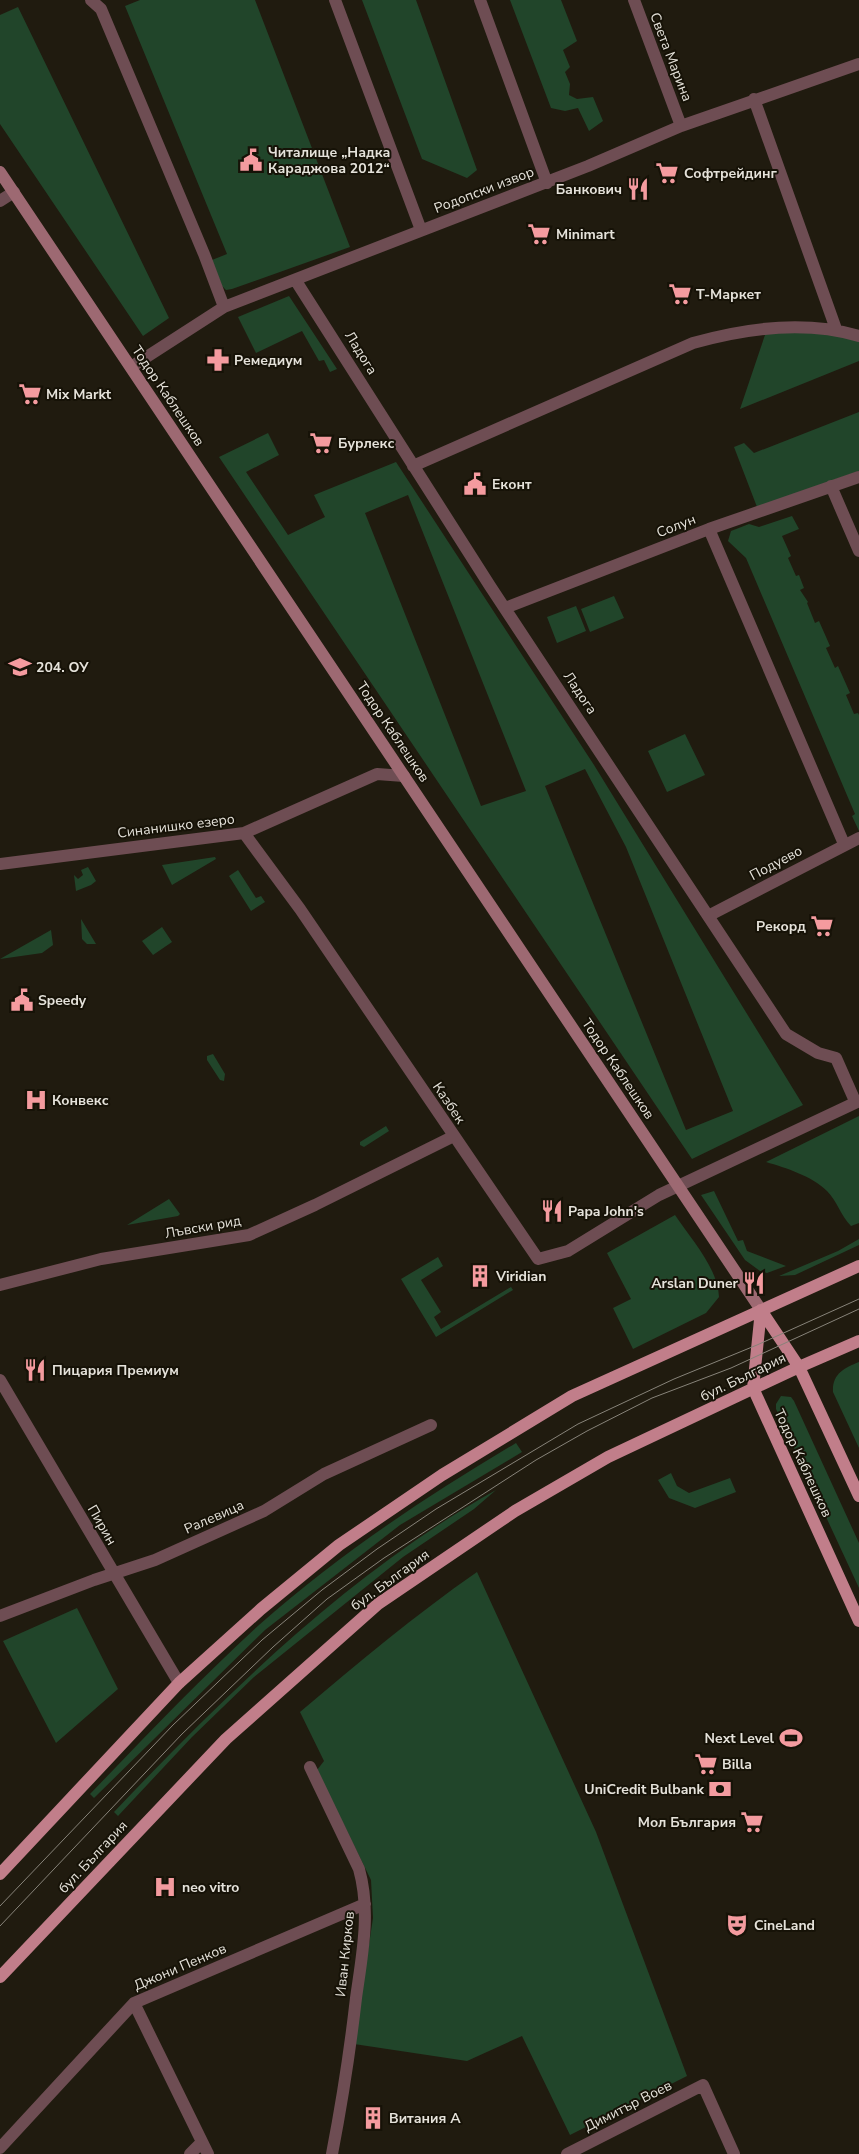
<svg xmlns="http://www.w3.org/2000/svg" width="859" height="2154" viewBox="0 0 859 2154" font-family="'Nunito Sans',sans-serif">
	<rect width="100%" height="100%" fill="#201b0f"/>
	<!-- green -->
	<path fill="#21452a" fill-rule="evenodd" d="M140,0H255L350,247L232,289L226,290L222,286L212,260L227,254L125,6Z
		M362,0H416L477,170L467,178L422,159Z
		M510,0H561L577,41L563,50L570,67L565,72L570,84L569,95L577,99L593,97L603,121L589,131L578,108L565,111L551,108Z
		M18,7L169,318L143,336L0,124V15Z
		M289,296L337,369L330,372L324,360L319,361L302,331L256,353L238,317Z
		M767,329L859,336V361L740,409Z
		M859,412V471L757,507L734,447L744,443L754,453Z
		M268,433L279,455L246,472L288,535L325,517L314,495L396,462L594,765L803,1105L692,1159L219,457ZM408,495L526,791L481,806L365,513ZM585,769L626,847L733,1111L686,1130L545,786Z
		M792,516L799,529L782,536L791,556L788,558L796,576L799,575L804,588L800,590L808,602L807,603L815,623L819,621L830,646L826,648L835,668L838,666L850,693L846,695L854,714L858,713L859,715V831L852,816L855,814L746,558L728,541L731,531L749,524L759,527Z
		M614,596L624,618L590,632L581,609Z
		M576,606L586,631L557,643L547,617Z
		M685,734L705,775L667,792L648,751Z
		M215,857L216,859L172,885L162,865Z
		M88,867L96,881L91,885L76,891L74,875L78,879L83,875L81,870Z
		M238,870L256,898L261,896L265,902L251,911L229,876Z
		M81,919L96,944H87L82,939Z
		M162,927L172,942L153,955L142,941Z
		M51,930L53,945L42,953L0,959Z
		M213,1054L225,1074L224,1081L220,1080L207,1060V1056Z
		M859,1116V1223L851,1226C841,1216 837,1201 827,1191C812,1176 786,1168 766,1162Z
		M386,1126L389,1131L364,1147L360,1145V1142Z
		M714,1191L738,1241L743,1240L747,1251L786,1266L767,1273L760,1271L745,1260L701,1195Z
		M169,1199L180,1214L178,1216L127,1225Z
		M675,1215C691,1239 718,1268 719,1297L706,1313L633,1349L613,1308L631,1299L607,1253Z
		M859,1239V1245L795,1275L779,1276L838,1251Z
		M438,1257L443,1266L421,1280L441,1312L434,1317L441,1329L511,1287L513,1290L436,1337L401,1279Z
		M859,1362V1448L833,1392C832,1374 844,1368 859,1362Z
		M781,1396L791,1397L794,1401L859,1543V1588L776,1409V1404Z
		M516,1443L522,1452L400,1525L265,1630L94,1798L90,1794C145,1737 200,1679 259,1625C338,1555 425,1497 516,1443Z
		M671,1473L677,1486L689,1493L730,1478L736,1492L695,1508L669,1498L658,1480Z
		M496,1490L474,1509L403,1557L254,1677L192,1737L118,1816L114,1812C227,1693 351,1571 496,1490Z
		M477,1572L596,1832L687,2076L570,2135L522,2036L467,2061L354,2044L373,1918L371,1880L317,1770L324,1761L300,1712C358,1663 415,1615 477,1572Z
		M77,1608L118,1689L56,1743L3,1641Z"/>
	<g fill="none" stroke-linecap="round" stroke-linejoin="round">
		<!-- street -->
		<path stroke="#6e4d53" stroke-width="12" d="M91,0L101,9L204,254L224,307
			M335,0L421,230
			M480,0L547,183
			M634,0L681,126
			M754,99L836,329
			M0,201L14,192
			M296,281L490,586L786,1034L818,1053L836,1058L855,1101
			M131,367L224,307L588,166L681,126L859,64
			M413,466L693,343C746,328 805,320 859,336
			M831,486L859,551
			M709,529L844,844
			M505,608L709,529L859,477
			M244,833L300,909L538,1259L568,1251L659,1195L859,1101
			M0,864L244,833L377,774L404,776
			M708,916L859,838
			M0,1285L101,1259L249,1235L315,1205L454,1136
			M0,1380L179,1683
			M0,1616L94,1580L155,1560L264,1511L324,1474L431,1425
			M310,1767L359,1869C371,1912 362,1955 356,1998C350,2051 342,2102 332,2154
			M134,2003L208,2154
			M0,2148L134,2003L365,1904
			M190,2154L202,2142
			M567,2154L703,2085L734,2154"/>
		<!-- secondary -->
		<path stroke="#9d6972" stroke-width="12" d="M0,172L761,1310"/>
		<!-- primary -->
		<path stroke="#c17e8a" stroke-width="12" d="M761,1310L753,1388L859,1621
			M761,1310L799,1367L859,1496
			M0,1874L179,1683L261,1609L339,1545L442,1475L572,1396L859,1266
			M0,1977L226,1739L378,1604L515,1511L608,1457L799,1367L859,1341"/>
		<!-- tram -->
		<path stroke="#878379" stroke-width="1" d="M0,1906L173,1725L262,1640L322,1590L377,1549L436,1509L578,1424L674,1379L757,1345L859,1299
			M0,1926L182,1734L273,1647L327,1599L384,1558L536,1460L587,1431L652,1398L731,1368L859,1309"/>
	</g>
	<!-- icons -->
	<defs>
		<symbol id="civic-bare" viewBox="-9 -9 18 18"><path d="M-.6-6.5H3V-4.5H.6V-3L4-1V1h2V6H-6V1h2V-1L-.6-3ZM-1.2 2.5V6h2.4V2.5Z" fill="#f49b9f" stroke="#161207" stroke-width="2.5" paint-order="stroke"/></symbol>
		<symbol id="supermarket-bare" viewBox="-9 -9 18 18"><path d="M-6-5.5h2.5l.6 2H6L4.5 2H-2.5L-4.4-4H-6ZM-1.5 3.2a1.3 1.3 0 1 0 .1 0ZM3 3.2a1.3 1.3 0 1 0 .1 0Z" fill="#f49b9f" stroke="#161207" stroke-width="2.5" paint-order="stroke"/></symbol>
		<symbol id="restaurant-bare" viewBox="-9 -9 18 18"><path d="M-5-6h1v4h1v-4h1v4h1v-4h1v5L-1.5 .5V6h-2V.5L-5-1ZM5-6V6H3V1.5H1.5Q1.5-4 5-6Z" fill="#f49b9f" stroke="#161207" stroke-width="2.5" paint-order="stroke"/></symbol>
		<symbol id="pharmacy-bare" viewBox="-9 -9 18 18"><path d="M-2-6h4v4h4v4h-4v4h-4v-4h-4v-4h4Z" fill="#f49b9f" stroke="#161207" stroke-width="2.5" paint-order="stroke"/></symbol>
		<symbol id="school-bare" viewBox="-9 -9 18 18"><path d="M0-5L7-2L0 1L-7-2ZM-4 1L0 2.5L4 1V4Q0 6-4 4Z" fill="#f49b9f" stroke="#161207" stroke-width="2.5" paint-order="stroke"/></symbol>
		<symbol id="hospital-bare" viewBox="-9 -9 18 18"><path d="M-5-5h3v3.5h4V-5h3V5h-3V1.5h-4V5h-3Z" fill="#f49b9f" stroke="#161207" stroke-width="2.5" paint-order="stroke"/></symbol>
		<symbol id="building-bare" viewBox="-9 -9 18 18"><path d="M-4-6H4V6H1V3H-1V6H-4ZM-2.5-4.3h1.7v1.8h-1.7ZM.8-4.3h1.7v1.8H.8ZM-2.5-1h1.7V.8h-1.7ZM.8-1h1.7V.8H.8Z" fill="#f49b9f" stroke="#161207" stroke-width="2.5" paint-order="stroke"/></symbol>
		<symbol id="stadium-bare" viewBox="-9 -9 18 18"><path d="M0-5a6.5 5 0 1 0 0 10a6.5 5 0 1 0 0-10ZM-3.5-1.8h7v3.6h-7Z" fill="#f49b9f" stroke="#161207" stroke-width="2.5" paint-order="stroke"/></symbol>
		<symbol id="bank-bare" viewBox="-9 -9 18 18"><path d="M-6-4H6V4H-6ZM0-2.3a2.3 2.3 0 1 0 0 4.6a2.3 2.3 0 1 0 0-4.6Z" fill="#f49b9f" stroke="#161207" stroke-width="2.5" paint-order="stroke"/></symbol>
		<symbol id="theatre-bare" viewBox="-9 -9 18 18"><path d="M-5-5.5Q0-4 5-5.5V0Q5 5 0 6Q-5 5-5 0ZM-3.3-2.5H-1v1.5H-3.3ZM1-2.5H3.3v1.5H1ZM-2.8 1Q0 5.5 2.8 1Z" fill="#f49b9f" stroke="#161207" stroke-width="2.5" paint-order="stroke"/></symbol>
	</defs>
	<g fill-rule="evenodd">
		<use href="#civic-bare" x="235" y="144" width="32" height="32"/>
		<use href="#supermarket-bare" x="651" y="157" width="32" height="32"/>
		<use href="#restaurant-bare" x="622" y="173" width="32" height="32"/>
		<use href="#supermarket-bare" x="523" y="218" width="32" height="32"/>
		<use href="#supermarket-bare" x="664" y="278" width="32" height="32"/>
		<use href="#pharmacy-bare" x="202" y="344" width="32" height="32"/>
		<use href="#supermarket-bare" x="14" y="378" width="32" height="32"/>
		<use href="#supermarket-bare" x="305" y="427" width="32" height="32"/>
		<use href="#civic-bare" x="459" y="468" width="32" height="32"/>
		<use href="#school-bare" x="4" y="651" width="32" height="32"/>
		<use href="#supermarket-bare" x="806" y="910" width="32" height="32"/>
		<use href="#civic-bare" x="6" y="984" width="32" height="32"/>
		<use href="#hospital-bare" x="20" y="1084" width="32" height="32"/>
		<use href="#restaurant-bare" x="536" y="1195" width="32" height="32"/>
		<use href="#building-bare" x="464" y="1260" width="32" height="32"/>
		<use href="#restaurant-bare" x="738" y="1267" width="32" height="32"/>
		<use href="#restaurant-bare" x="19" y="1354" width="32" height="32"/>
		<use href="#stadium-bare" x="775" y="1722" width="32" height="32"/>
		<use href="#supermarket-bare" x="690" y="1748" width="32" height="32"/>
		<use href="#bank-bare" x="704" y="1773" width="32" height="32"/>
		<use href="#supermarket-bare" x="736" y="1806" width="32" height="32"/>
		<use href="#hospital-bare" x="149" y="1871" width="32" height="32"/>
		<use href="#theatre-bare" x="721" y="1909" width="32" height="32"/>
		<use href="#building-bare" x="357" y="2102" width="32" height="32"/>
	</g>
	<g text-anchor="middle" dominant-baseline="central" stroke-width="4" stroke-linejoin="round" paint-order="stroke">
		<!-- street labels -->
		<g font-size="14" fill="#e5e2da" stroke="#161207">
			<text transform="translate(671 57) rotate(69)">Света Марина</text>
			<text transform="translate(484 190) rotate(-21)">Родопски извор</text>
			<text transform="translate(361 353) rotate(58)">Ладога</text>
			<text transform="translate(168 396) rotate(56)">Тодор Каблешков</text>
			<text transform="translate(676 526) rotate(-21)">Солун</text>
			<text transform="translate(580 693) rotate(56)">Ладога</text>
			<text transform="translate(393 732) rotate(56)">Тодор Каблешков</text>
			<text transform="translate(176 826) rotate(-7)">Синанишко езеро</text>
			<text transform="translate(776 863) rotate(-28)">Подуево</text>
			<text transform="translate(618 1069) rotate(56)">Тодор Каблешков</text>
			<text transform="translate(449 1103) rotate(56)">Казбек</text>
			<text transform="translate(203 1227) rotate(-10)">Лъвски рид</text>
			<text transform="translate(743 1377) rotate(-26)">бул. България</text>
			<text transform="translate(803 1463) rotate(65)">Тодор Каблешков</text>
			<text transform="translate(214 1517) rotate(-24)">Ралевица</text>
			<text transform="translate(102 1525) rotate(60)">Пирин</text>
			<text transform="translate(390 1580) rotate(-36)">бул. България</text>
			<text transform="translate(93 1857) rotate(-47)">бул. България</text>
			<text transform="translate(345 1954) rotate(-84)">Иван Кирков</text>
			<text transform="translate(180 1967) rotate(-23)">Джони Пенков</text>
			<text transform="translate(628 2106) rotate(-27)">Димитър Воев</text>
		</g>
		<!-- poi labels -->
		<g font-size="14" font-weight="bold" fill="#e5e2da" stroke="#161207" text-anchor="start">
			<text x="268" y="152">Читалище „Надка<tspan x="268" dy="16">Караджова 2012“</tspan></text>
			<text x="684" y="173">Софтрейдинг</text>
			<text x="622" y="189" text-anchor="end">Банкович</text>
			<text x="556" y="234">Minimart</text>
			<text x="696" y="294">Т-Маркет</text>
			<text x="234" y="360">Ремедиум</text>
			<text x="46" y="394">Mix Markt</text>
			<text x="338" y="443">Бурлекс</text>
			<text x="492" y="484">Еконт</text>
			<text x="36" y="667">204. ОУ</text>
			<text x="806" y="926" text-anchor="end">Рекорд</text>
			<text x="38" y="1000">Speedy</text>
			<text x="52" y="1100">Конвекс</text>
			<text x="568" y="1211">Papa John's</text>
			<text x="496" y="1276">Viridian</text>
			<text x="738" y="1283" text-anchor="end">Arslan Duner</text>
			<text x="52" y="1370">Пицария Премиум</text>
			<text x="774" y="1738" text-anchor="end">Next Level</text>
			<text x="722" y="1764">Billa</text>
			<text x="704" y="1789" text-anchor="end">UniCredit Bulbank</text>
			<text x="736" y="1822" text-anchor="end">Мол България</text>
			<text x="182" y="1887">neo vitro</text>
			<text x="754" y="1925">CineLand</text>
			<text x="389" y="2118">Витания А</text>
		</g>
	</g>
</svg>
